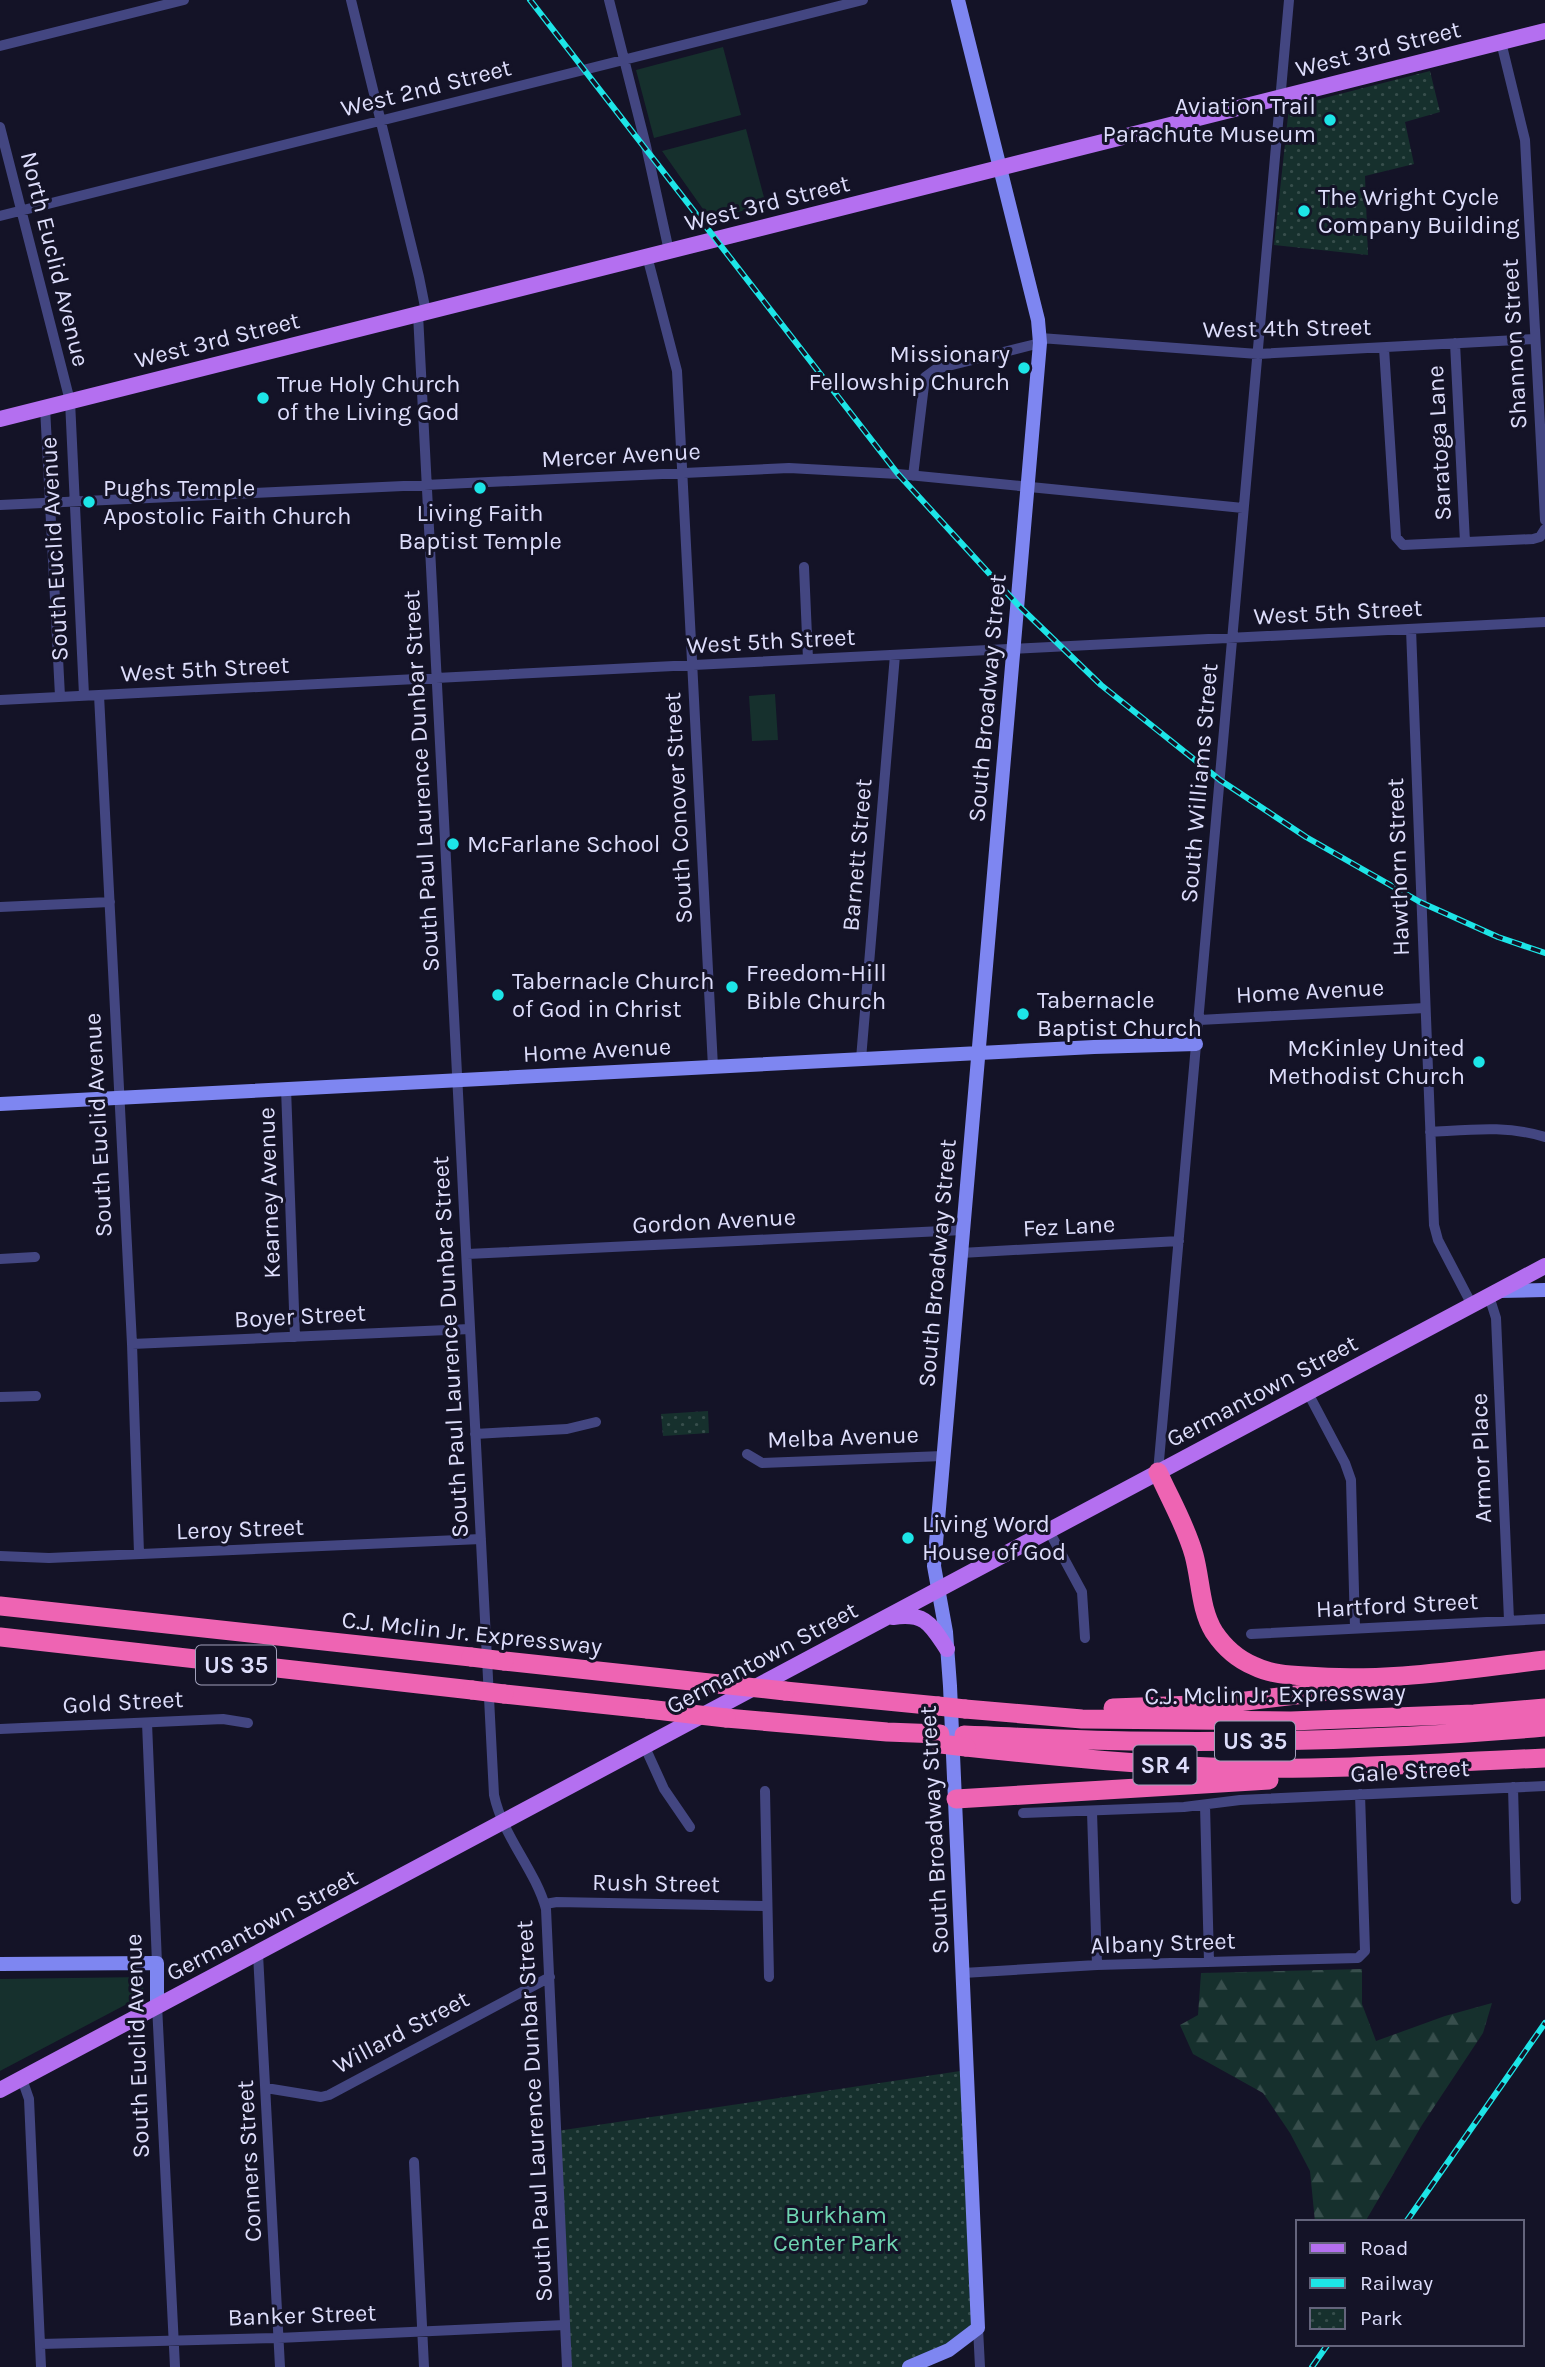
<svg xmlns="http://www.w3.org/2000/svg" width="1545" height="2367" viewBox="0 0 1545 2367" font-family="Karla,sans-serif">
	<defs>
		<pattern id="forest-firs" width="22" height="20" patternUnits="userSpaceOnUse" patternTransform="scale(1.75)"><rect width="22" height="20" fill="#16302d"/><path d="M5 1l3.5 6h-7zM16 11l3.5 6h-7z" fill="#374e4c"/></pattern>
		<pattern id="park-dots" width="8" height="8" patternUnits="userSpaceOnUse" patternTransform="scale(1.75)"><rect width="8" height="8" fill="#16302d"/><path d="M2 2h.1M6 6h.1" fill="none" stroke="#374e4c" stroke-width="1.8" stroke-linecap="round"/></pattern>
	</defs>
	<rect width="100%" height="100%" fill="#141327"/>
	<!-- green -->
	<path fill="#16302d" d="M723,47L741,115L654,138L636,70Z
		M746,129L766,205L710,219L662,151Z
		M775,694L778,740L752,741L749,696Z
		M142,1977L144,1995L0,2071V1979Z"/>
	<!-- forest -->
	<path fill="url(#forest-firs)" d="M1362,1969V2004L1376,2041L1445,2016L1492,2003L1483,2033L1422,2125L1365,2222H1315L1310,2171L1290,2133L1263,2093L1193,2054L1180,2025L1198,2015L1201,1973Z"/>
	<!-- park -->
	<path fill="url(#park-dots)" d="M1430,71L1440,112L1405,122L1414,164L1365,176L1368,255L1274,245L1289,107Z
		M708,1411L709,1433L663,1436L661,1414Z
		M967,2070L978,2328L909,2367H567L557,2131Z"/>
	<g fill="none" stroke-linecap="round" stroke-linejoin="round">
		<!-- street -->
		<path stroke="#434681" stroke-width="10" d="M351,0L419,277L426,312
			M609,0L646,146L669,251
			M1501,42L1525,140L1545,520
			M0,46L184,0
			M0,127L70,401L84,695
			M0,216L863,0
			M647,256L677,371L713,1067
			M418,314L494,1795C503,1837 535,1869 546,1909L567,2367
			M1040,338L1258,354L1535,339
			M1455,343L1465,542
			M1384,348L1396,537L1403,545L1533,539L1540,537L1545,529
			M45,407L60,696
			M913,476L925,377L936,369L1040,343
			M0,505L789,468L898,474L1243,508
			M804,567L808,659
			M1411,629L1434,1225L1438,1240L1472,1305
			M99,695L132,1344L139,1553
			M0,700L1545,622
			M0,907L110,902
			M1199,1020L1425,1008
			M861,1059L895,655
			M286,1088L295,1337
			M1430,1132C1468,1130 1508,1125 1545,1137
			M961,1253L1179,1241
			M467,1254L963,1230
			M0,1259L35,1257
			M1489,1296L1496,1318L1509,1620
			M132,1344L470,1329
			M1308,1393L1345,1463L1351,1480L1355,1628
			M0,1397L36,1396
			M475,1434L567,1429L596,1422
			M747,1454L762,1463L943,1456
			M1158,1472L1289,0
			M1049,1531L1082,1592L1085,1638
			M0,1556L49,1558L481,1539
			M1251,1634L1545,1619
			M147,1723L157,1963
			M0,1729L223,1719L248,1723
			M644,1745L664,1789L690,1827
			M1513,1787L1516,1899
			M765,1791L769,1977
			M1205,1805L1209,1962
			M1092,1812L1097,1965
			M1023,1813L1184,1807L1240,1800L1545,1786
			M545,1904L557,1902L767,1906
			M258,1954L280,2367
			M963,1973L1097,1965L1358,1958L1365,1951L1360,1794
			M157,2005L175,2367
			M22,2079L29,2099L41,2367
			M266,2088L321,2097L329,2095L550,1977
			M414,2162L424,2367
			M978,2328L980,2367
			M40,2344L278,2338L565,2325"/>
		<!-- secondary -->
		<path stroke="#7e86f1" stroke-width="14" d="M0,1104L1094,1047L1196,1044
			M1499,1291L1545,1290
			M0,1964L157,1963V2005
			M909,2367L949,2350L978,2328L950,1686L946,1632L934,1566L1040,343L1038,320L958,0"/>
		<!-- primary -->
		<path stroke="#b46ff0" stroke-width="16" d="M0,419L1545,31
			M893,1617C926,1612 931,1625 947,1649
			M0,2090L1545,1266"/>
		<!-- highway -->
		<path stroke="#ee64b3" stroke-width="19" d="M1158,1472C1170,1499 1186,1526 1194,1555C1201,1581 1200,1609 1214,1632C1224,1647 1237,1659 1254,1666C1270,1674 1288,1675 1306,1676C1385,1683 1466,1669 1545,1660
			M0,1606L471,1657
			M0,1637L472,1690
			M504,1661L719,1684
			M785,1691L938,1706
			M504,1694L647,1709
			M1113,1708L1221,1704L1354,1688
			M965,1709L1082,1719L1291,1721L1474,1714L1545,1708
			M726,1718L887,1732L940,1734
			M964,1735C1019,1737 1075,1740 1130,1741C1268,1743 1407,1739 1545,1727
			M966,1747C1058,1757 1150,1766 1242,1768C1343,1770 1444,1762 1545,1758
			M956,1799L1269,1780"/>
		<defs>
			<path id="rail" d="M530,0L898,474L1019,606L1101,685L1220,780L1306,837L1420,902L1498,937L1545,953
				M1406,2222L1545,2023
				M1312,2367L1328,2344"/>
		</defs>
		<!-- rail casing -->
		<use href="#rail" stroke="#1de5e7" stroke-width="6"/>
		<!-- rail -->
		<use href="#rail" stroke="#141327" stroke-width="3.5" stroke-dasharray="10" stroke-linecap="butt"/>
		<!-- highway-bridge -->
		<path stroke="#ee64b3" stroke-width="19" d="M471,1657L504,1661
			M719,1684L785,1691
			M472,1690L504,1694
			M938,1706L965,1709
			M647,1709L726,1718
			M941,1744L966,1747"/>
	</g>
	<!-- markers -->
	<g fill="#1de5e7" stroke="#141327" stroke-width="2.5">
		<circle cx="1330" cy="120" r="7"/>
		<circle cx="1304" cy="211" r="7"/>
		<circle cx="1024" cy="368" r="7"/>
		<circle cx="263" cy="398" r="7"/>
		<circle cx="480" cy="488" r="7"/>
		<circle cx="89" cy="502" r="7"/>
		<circle cx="453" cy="844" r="7"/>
		<circle cx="732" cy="987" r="7"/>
		<circle cx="498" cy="995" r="7"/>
		<circle cx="1023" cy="1014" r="7"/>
		<circle cx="1479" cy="1062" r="7"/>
		<circle cx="908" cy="1538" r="7"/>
	</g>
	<g text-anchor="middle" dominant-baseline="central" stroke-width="6" stroke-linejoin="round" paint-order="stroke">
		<!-- shield labels -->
		<g fill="#141327" stroke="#a1a0bb" stroke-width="2">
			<rect x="196" y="1645.5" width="80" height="39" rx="5"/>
			<rect x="1215" y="1721.5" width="80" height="39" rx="5"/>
			<rect x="1133.5" y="1745.5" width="63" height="39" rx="5"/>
		</g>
		<g font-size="23" font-weight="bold" fill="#ddddfb">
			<text x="236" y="1665">US 35</text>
			<text x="1255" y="1741">US 35</text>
			<text x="1165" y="1765">SR 4</text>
		</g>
		<!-- street labels -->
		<g font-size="24" fill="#ddddfb" stroke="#141327">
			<text transform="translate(1378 49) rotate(-14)">West 3rd Street</text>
			<text transform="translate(426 88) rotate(-14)">West 2nd Street</text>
			<text transform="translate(767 203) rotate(-14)">West 3rd Street</text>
			<text transform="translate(55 259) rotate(76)">North Euclid Avenue</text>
			<text transform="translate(1287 328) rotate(-1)">West 4th Street</text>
			<text transform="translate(217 340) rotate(-14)">West 3rd Street</text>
			<text transform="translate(1514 344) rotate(-93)">Shannon Street</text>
			<text transform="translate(1439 443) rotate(-93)">Saratoga Lane</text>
			<text transform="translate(621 455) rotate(-3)">Mercer Avenue</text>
			<text transform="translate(54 549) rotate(-93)">South Euclid Avenue</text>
			<text transform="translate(1338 612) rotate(-3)">West 5th Street</text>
			<text transform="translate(771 641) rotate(-3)">West 5th Street</text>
			<text transform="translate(205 669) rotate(-3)">West 5th Street</text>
			<text transform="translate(987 698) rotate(-85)">South Broadway Street</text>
			<text transform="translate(421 781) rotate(-93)">South Paul Laurence Dunbar Street</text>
			<text transform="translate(1199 783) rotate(-85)">South Williams Street</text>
			<text transform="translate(678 808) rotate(-93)">South Conover Street</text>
			<text transform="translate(857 855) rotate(-85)">Barnett Street</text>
			<text transform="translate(1398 867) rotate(-92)">Hawthorn Street</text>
			<text transform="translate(1310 991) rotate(-3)">Home Avenue</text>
			<text transform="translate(597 1050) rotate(-3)">Home Avenue</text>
			<text transform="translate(98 1125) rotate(-93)">South Euclid Avenue</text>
			<text transform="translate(269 1193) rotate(-92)">Kearney Avenue</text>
			<text transform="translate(714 1221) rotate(-3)">Gordon Avenue</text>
			<text transform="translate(1069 1226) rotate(-3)">Fez Lane</text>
			<text transform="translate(937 1263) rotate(-85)">South Broadway Street</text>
			<text transform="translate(300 1316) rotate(-3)">Boyer Street</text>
			<text transform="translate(450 1347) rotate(-93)">South Paul Laurence Dunbar Street</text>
			<text transform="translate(1262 1391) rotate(-28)">Germantown Street</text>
			<text transform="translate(843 1437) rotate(-2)">Melba Avenue</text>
			<text transform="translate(1481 1458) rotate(-92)">Armor Place</text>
			<text transform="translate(240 1529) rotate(-2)">Leroy Street</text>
			<text transform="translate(1397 1605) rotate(-3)">Hartford Street</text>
			<text transform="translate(472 1633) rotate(6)">C.J. Mclin Jr. Expressway</text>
			<text transform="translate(762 1658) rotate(-28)">Germantown Street</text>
			<text transform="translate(1275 1694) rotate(-1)">C.J. Mclin Jr. Expressway</text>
			<text transform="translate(123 1702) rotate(-3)">Gold Street</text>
			<text transform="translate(1410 1771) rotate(-3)">Gale Street</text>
			<text transform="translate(934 1830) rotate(-93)">South Broadway Street</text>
			<text transform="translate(656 1883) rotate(1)">Rush Street</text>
			<text transform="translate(262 1925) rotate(-28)">Germantown Street</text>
			<text transform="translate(1163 1943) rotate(-2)">Albany Street</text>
			<text transform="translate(401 2032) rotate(-28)">Willard Street</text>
			<text transform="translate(137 2046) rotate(-92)">South Euclid Avenue</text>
			<text transform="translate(534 2111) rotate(-93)">South Paul Laurence Dunbar Street</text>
			<text transform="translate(249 2161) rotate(-93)">Conners Street</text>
			<text transform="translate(302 2315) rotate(-2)">Banker Street</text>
		</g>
		<!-- poi labels -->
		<g font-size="24" fill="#ddddfb" stroke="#141327" text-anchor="start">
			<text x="1316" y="106" text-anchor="end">Aviation Trail<tspan x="1316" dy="28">Parachute Museum</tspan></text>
			<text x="1318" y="197">The Wright Cycle<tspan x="1318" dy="28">Company Building</tspan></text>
			<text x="1010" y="354" text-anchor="end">Missionary<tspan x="1010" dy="28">Fellowship Church</tspan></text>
			<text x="277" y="384">True Holy Church<tspan x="277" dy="28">of the Living God</tspan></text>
			<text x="103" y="488">Pughs Temple<tspan x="103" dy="28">Apostolic Faith Church</tspan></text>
			<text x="480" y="513" text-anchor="middle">Living Faith<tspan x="480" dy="28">Baptist Temple</tspan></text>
			<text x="467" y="844">McFarlane School</text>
			<text x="746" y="973">Freedom-Hill<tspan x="746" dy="28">Bible Church</tspan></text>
			<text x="512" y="981">Tabernacle Church<tspan x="512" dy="28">of God in Christ</tspan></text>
			<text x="1037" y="1000">Tabernacle<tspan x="1037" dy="28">Baptist Church</tspan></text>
			<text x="1465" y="1048" text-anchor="end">McKinley United<tspan x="1465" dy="28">Methodist Church</tspan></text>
			<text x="922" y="1524">Living Word<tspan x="922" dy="28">House of God</tspan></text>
		</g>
		<!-- park labels -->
		<g font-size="24" fill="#6fd5b2" stroke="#141327">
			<text x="836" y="2215">Burkham<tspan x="836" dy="28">Center Park</tspan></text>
		</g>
	</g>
	<!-- legend -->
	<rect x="1296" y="2220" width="228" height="126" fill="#141327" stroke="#64647c" stroke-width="2"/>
	<rect x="1310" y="2243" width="35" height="10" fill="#b46ff0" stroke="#64647c" stroke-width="2"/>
	<text x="1360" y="2255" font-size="21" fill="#ddddfb">Road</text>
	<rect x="1310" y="2278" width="35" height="10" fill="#1de5e7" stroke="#64647c" stroke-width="2"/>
	<text x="1360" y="2290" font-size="21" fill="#ddddfb">Railway</text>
	<rect x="1310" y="2308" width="35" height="21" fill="url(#park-dots)" stroke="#64647c" stroke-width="2"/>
	<text x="1360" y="2325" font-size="21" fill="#ddddfb">Park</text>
</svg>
